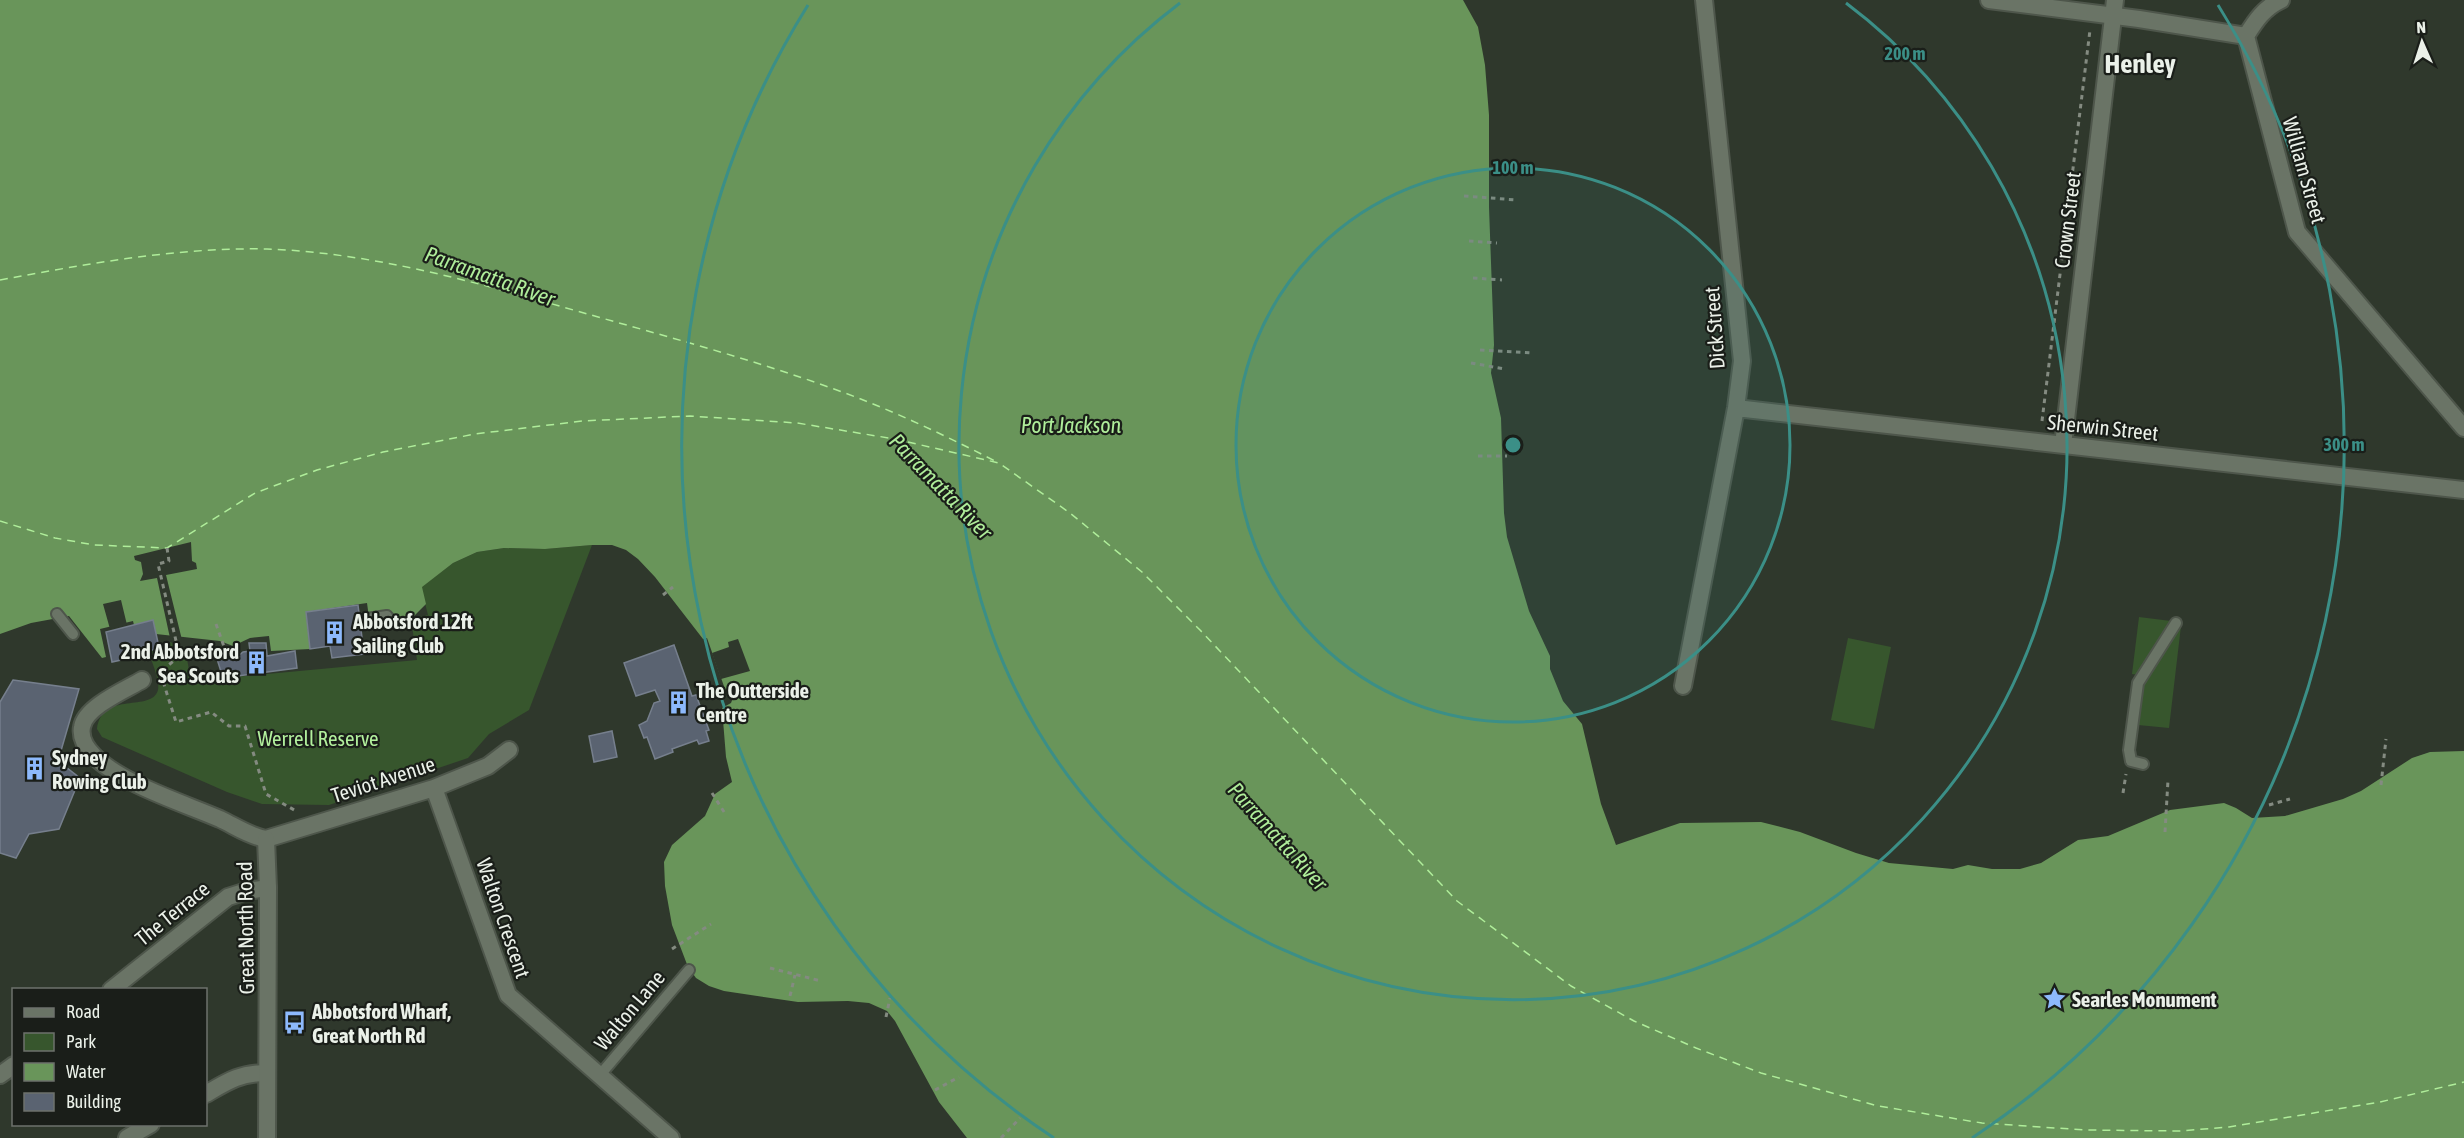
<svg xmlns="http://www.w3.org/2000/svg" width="2464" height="1138" viewBox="0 0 2464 1138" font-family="'Asap Condensed',sans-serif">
	<rect width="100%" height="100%" fill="#2f382c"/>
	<!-- green -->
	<path fill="#37562d" d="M592,545L529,710L489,734L468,758L329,805L262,804L227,792L102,737L97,729C102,690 152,713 158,690C160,680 152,663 149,653L170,642L185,648L191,681L417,660L411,619L428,615L421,587L453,563L477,552L504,548L545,549Z
		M2139,617L2171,621L2138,675L2132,674Z
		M2181,626L2169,728L2138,725L2145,677Z
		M1848,638L1891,647L1874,729L1831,720Z"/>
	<!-- water -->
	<path fill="#69955a" d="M0,0H1463L1478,27L1485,65L1489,115V207L1494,345L1491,373L1501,418L1504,513L1507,537L1529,611L1550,656V669L1563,701L1582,724L1601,804L1616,845L1680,823L1761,822L1800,832L1856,853L1889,863L1953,869L1968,865L1992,869H2020L2041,863L2078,840L2108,836L2170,810L2224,803L2236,808L2252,818L2285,816L2343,799L2361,791L2412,758L2430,752L2464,751V1138H967L939,1102L895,1021L887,1011L869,1003L848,1001L798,1002L724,991L709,986L696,978L688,967L672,925L665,886L664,862L672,845L705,816L715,794L732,782L726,757L722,708L731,703L734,695L726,692L707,638L703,639L655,577L638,559L626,550L612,545H592L545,549L504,548L477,552L453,563L422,587L426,604L411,619L370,625L367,603L306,612L310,649L271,651L269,636L250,638L233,646L220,641L156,634L153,620L134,625L133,621L100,629L106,657L102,658L69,616L31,623L0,634Z"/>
	<!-- pier -->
	<path fill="#2f382c" d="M191,542L192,561L196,563L197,569L166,575L182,640L170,638L157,578L140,581L143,574L141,562L135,560L134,556Z
		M121,600L127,625L110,629L103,604Z
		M738,639L750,671L721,679L712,653L729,647L728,642Z"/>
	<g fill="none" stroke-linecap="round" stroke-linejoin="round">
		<!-- ferry -->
		<path stroke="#afed9a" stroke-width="1.5" stroke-dasharray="8 6" stroke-linecap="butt" d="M0,280C87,264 178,247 267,249C378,253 485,285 591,315C672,338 754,360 834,389C890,409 942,434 995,461
			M0,521L55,538L94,545L167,548L255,493L317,470L383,452L475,434L582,421L690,416L797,423L895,439L999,463L1070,513L1142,572L1200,630L1457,901L1571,986L1634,1021L1696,1048L1761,1073L1878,1106L1982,1123L2085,1130L2179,1131L2229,1127L2380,1102L2464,1082"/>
	</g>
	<!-- building -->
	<path fill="#5a6371" stroke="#767f8d" stroke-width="1.5" d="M358,605L364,654L332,658L330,646L310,649L306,612Z
		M153,620L159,647L139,656L112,662L106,632Z
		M249,643H266L267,656L295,651L297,668L223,678L217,659L236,652L237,657L243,652L250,651Z
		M674,645L692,696L696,695L709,730L706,731L709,741L699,744L697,740L672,749L673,752L655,759L647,737L644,738L639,725L647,721L654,703L660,701L655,690L636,696L624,663Z
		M13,680L79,689L58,761L80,778L59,829L29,834L16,858L0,853V702Z
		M612,731L617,757L594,762L589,736Z"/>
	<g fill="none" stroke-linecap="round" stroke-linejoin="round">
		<defs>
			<path id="service" d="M57,614L73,634
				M360,620L387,616
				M2143,764L2131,761L2129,750L2138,683L2176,623
				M600,1075L689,970"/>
			<path id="minor" d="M1989,0L2139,19L2246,36
				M2246,36L2297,232L2464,428
				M2246,36C2256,20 2264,8 2281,0
				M1736,408L2464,490
				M2063,445L2115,0
				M142,680C125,690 85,707 82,727C80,737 86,748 94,756C122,784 183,803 220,819C235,826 249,836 266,839L434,788L488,766L509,750
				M1683,686L1736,408L1742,361L1704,0
				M434,788L508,995L671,1138
				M111,990L228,897L247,891L268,888
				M0,1075L14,1065
				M206,1094C228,1081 240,1073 267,1073
				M127,1138L151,1124"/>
			<path id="tertiary" d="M266,839L268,888L267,1138"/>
		</defs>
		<!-- service casing -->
		<use href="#service" stroke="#4e564b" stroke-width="14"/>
		<!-- minor casing -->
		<use href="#minor" stroke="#4e564b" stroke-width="20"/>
		<!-- tertiary casing -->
		<use href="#tertiary" stroke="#4e564b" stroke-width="20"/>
		<!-- path -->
		<path stroke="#848b81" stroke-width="3" stroke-dasharray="4.5 4.5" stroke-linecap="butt" d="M1464,196L1517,200
			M1469,241L1497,243
			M1473,278L1502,280
			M1480,350L1532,353
			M1471,363L1505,369
			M2042,421L2090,30
			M1478,456H1507
			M167,548L169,561L158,564L177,645L176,659L160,672L176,722L211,712L229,726H245L266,794L296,811
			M663,595L673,587
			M216,624L227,655
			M2381,785L2386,739
			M712,793L726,815
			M2123,793L2126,774
			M2269,805L2290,799
			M2165,832L2168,780
			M672,949L711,924
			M770,968L821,981
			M790,996L795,975
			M886,1017L890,998
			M935,1090L959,1077
			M1001,1138L1020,1118"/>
		<!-- service -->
		<use href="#service" stroke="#6a7466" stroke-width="10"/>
		<!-- minor -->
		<use href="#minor" stroke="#6a7466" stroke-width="16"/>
		<!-- tertiary -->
		<use href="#tertiary" stroke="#6a7466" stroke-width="16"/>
	</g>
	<!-- distance rings -->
	<circle cx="1513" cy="445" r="277" fill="#3b8f87" fill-opacity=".12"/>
	<g fill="none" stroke="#3b8f87" stroke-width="3">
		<circle cx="1513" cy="445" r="277"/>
		<path d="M1846 3A554 554 0 1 1 1180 3"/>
		<path d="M1054 1138A831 831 0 0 1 808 5M2218 5A831 831 0 0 1 1972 1138"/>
	</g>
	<!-- icons -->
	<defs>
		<symbol id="building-bare" viewBox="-9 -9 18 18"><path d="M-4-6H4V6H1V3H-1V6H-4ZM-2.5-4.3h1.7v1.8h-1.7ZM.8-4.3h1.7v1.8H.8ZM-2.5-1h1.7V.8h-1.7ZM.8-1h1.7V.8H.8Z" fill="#8db9fc" stroke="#1a1e19" stroke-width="2.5" paint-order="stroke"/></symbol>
		<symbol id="sight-bare" viewBox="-9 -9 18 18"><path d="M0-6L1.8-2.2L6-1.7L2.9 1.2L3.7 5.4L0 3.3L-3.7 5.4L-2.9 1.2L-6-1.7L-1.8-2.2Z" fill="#8db9fc" stroke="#1a1e19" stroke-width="2.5" paint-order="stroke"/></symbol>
		<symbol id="bus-bare" viewBox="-9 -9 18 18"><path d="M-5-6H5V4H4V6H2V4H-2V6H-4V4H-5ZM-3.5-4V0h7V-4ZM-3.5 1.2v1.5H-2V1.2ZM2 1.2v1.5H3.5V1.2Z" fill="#8db9fc" stroke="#1a1e19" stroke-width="2.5" paint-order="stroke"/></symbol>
	</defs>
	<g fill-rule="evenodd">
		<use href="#building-bare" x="318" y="616" width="33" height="33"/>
		<use href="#building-bare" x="240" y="646" width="33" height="33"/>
		<use href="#building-bare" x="662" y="686" width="33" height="33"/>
		<use href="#building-bare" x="18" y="752" width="33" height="33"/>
		<use href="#sight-bare" x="2038" y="982" width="33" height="33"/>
		<use href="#bus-bare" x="278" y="1006" width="33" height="33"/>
	</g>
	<g text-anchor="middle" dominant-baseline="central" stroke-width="4.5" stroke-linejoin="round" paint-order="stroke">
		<!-- street labels -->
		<g font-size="21" fill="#ebf1e9" stroke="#1a1e19">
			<text transform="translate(2305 170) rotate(74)">William Street</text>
			<text transform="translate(2067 220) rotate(-83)">Crown Street</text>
			<text transform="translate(1714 328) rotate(-94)">Dick Street</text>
			<text transform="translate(2103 427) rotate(6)">Sherwin Street</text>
			<text transform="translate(383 779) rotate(-18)">Teviot Avenue</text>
			<text transform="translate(172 913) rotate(-39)">The Terrace</text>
			<text transform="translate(504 918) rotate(71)">Walton Crescent</text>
			<text transform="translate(245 928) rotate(-91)">Great North Road</text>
			<text transform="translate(629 1010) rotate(-50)">Walton Lane</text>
		</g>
		<!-- poi labels -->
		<g font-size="21" font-weight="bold" fill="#ebf1e9" stroke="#1a1e19" text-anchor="start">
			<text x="353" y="621">Abbotsford 12ft<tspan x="353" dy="24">Sailing Club</tspan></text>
			<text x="239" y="651" text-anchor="end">2nd Abbotsford<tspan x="239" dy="24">Sea Scouts</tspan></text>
			<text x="696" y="690">The Outterside<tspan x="696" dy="24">Centre</tspan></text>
			<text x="52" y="757">Sydney<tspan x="52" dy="24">Rowing Club</tspan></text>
			<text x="2072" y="999">Searles Monument</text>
			<text x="312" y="1011">Abbotsford Wharf,<tspan x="312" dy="24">Great North Rd</tspan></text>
		</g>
		<!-- park labels -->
		<g font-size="21" fill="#b2f09d" stroke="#1a1e19">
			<text x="318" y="738">Werrell Reserve</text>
		</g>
		<!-- water labels -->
		<g font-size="22" font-style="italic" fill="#afed9a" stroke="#1a1e19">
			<text transform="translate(490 276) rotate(20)">Parramatta River</text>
			<text x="1071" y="425">Port Jackson</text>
			<text transform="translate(941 486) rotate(46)">Parramatta River</text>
			<text transform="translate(1278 836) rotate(48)">Parramatta River</text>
		</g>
		<!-- district labels -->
		<g font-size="27" font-weight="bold" fill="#ebf1e9" stroke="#1a1e19">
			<text x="2140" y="63">Henley</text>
		</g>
	</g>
	<circle cx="1513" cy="445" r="9" fill="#3b8f87" stroke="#1a1e19" stroke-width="3"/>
	<g font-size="18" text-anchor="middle" font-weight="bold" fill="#3b8f87" stroke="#1a1e19" stroke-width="4.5" stroke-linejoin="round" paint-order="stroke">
		<text x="1905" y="60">200 m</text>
		<text x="1513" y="174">100 m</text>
		<text x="2344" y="451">300 m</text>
	</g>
	<!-- legend -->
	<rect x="12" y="988" width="195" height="138" fill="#1a1e19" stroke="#6e726c" stroke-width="1.5"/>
	<rect x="24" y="1008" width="30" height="9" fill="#6a7466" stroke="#6e726c" stroke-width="1.5"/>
	<text x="66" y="1018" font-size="18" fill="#ebf1e9">Road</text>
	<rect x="24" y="1033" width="30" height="18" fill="#37562d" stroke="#6e726c" stroke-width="1.5"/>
	<text x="66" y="1048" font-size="18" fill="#ebf1e9">Park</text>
	<rect x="24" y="1063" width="30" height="18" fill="#69955a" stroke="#6e726c" stroke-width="1.5"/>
	<text x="66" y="1078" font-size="18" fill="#ebf1e9">Water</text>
	<rect x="24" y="1093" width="30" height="18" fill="#5a6371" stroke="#6e726c" stroke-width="1.5"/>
	<text x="66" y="1108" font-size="18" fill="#ebf1e9">Building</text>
	<!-- north arrow -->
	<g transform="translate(2422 42) rotate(357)" stroke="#1a1e19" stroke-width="4.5" paint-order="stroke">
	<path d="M0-4.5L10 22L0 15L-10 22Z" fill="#ebf1e9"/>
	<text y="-9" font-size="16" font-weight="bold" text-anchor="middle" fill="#ebf1e9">N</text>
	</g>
</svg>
